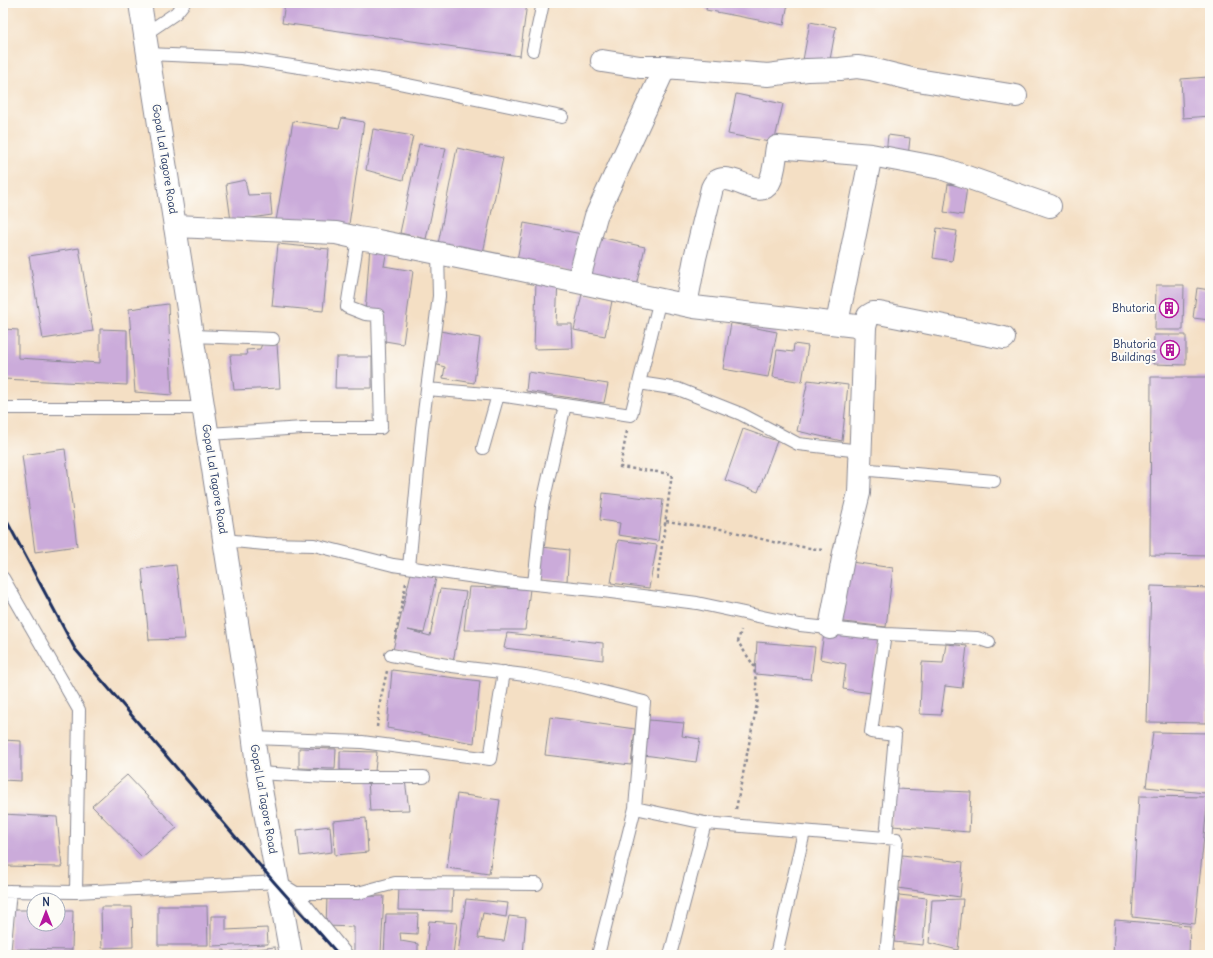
<svg xmlns="http://www.w3.org/2000/svg" width="1213" height="958" viewBox="0 0 1213 958" font-family="Delius,sans-serif">
	<rect width="100%" height="100%" fill="#fdfcf7"/>
	<filter id="ink" filterUnits="userSpaceOnUse"><feTurbulence type="fractalNoise" baseFrequency=".025" numOctaves="2"/><feDisplacementMap in="SourceGraphic" scale="8" xChannelSelector="R" yChannelSelector="G"/><feConvolveMatrix kernelMatrix="1 2 1 2 8 2 1 2 1" color-interpolation-filters="sRGB"/></filter>
	<filter id="wash" filterUnits="userSpaceOnUse"><feTurbulence type="fractalNoise" baseFrequency=".012" numOctaves="4" result="noise"/><feDisplacementMap in="SourceGraphic" scale="16" xChannelSelector="R" yChannelSelector="G"/><feGaussianBlur stdDeviation="0.9" result="paint"/><feColorMatrix in="noise" values="0 0 0 0 0 0 0 0 0 0 0 0 0 0 0 0 0 1.4 0 .05"/><feComposite in="paint" operator="in"/></filter>
	<g filter="url(#wash)">
		<rect width="100%" height="100%" fill="#f4dfc4"/>
		<g id="blocks">
			<!-- building -->
			<path fill="#cbabda" d="M285,3H527L520,56L282,23Z
				M707,3H788L784,25L706,10Z
				M810,22L836,27L829,65L803,60Z
				M1208,77L1210,116L1183,118L1181,79Z
				M736,94L783,104L774,143L728,134Z
				M342,118L364,122L348,231L276,221L293,121L339,128Z
				M373,129L413,136L403,180L366,170Z
				M888,135L910,138L908,157L886,154Z
				M419,144L446,148L426,239L400,233Z
				M457,148L503,158L483,253L438,244Z
				M245,180L248,195L270,194L272,215L231,221L226,184Z
				M948,184L967,187L963,215L944,212Z
				M524,223L582,234L575,270L517,260Z
				M937,228L957,231L952,261L933,258Z
				M595,236L645,247L636,286L587,275Z
				M278,244L329,249L323,311L272,306Z
				M370,246L387,249L384,266L413,271L403,344L379,340L382,312L365,314Z
				M79,248L93,331L43,339L29,256Z
				M536,280H558L556,324H572L573,348L534,349Z
				M1156,285H1184L1183,330H1155Z
				M1197,288L1210,290V320L1193,318Z
				M582,294L612,301L605,336L574,330Z
				M168,304L172,395L135,392L129,309Z
				M731,323L777,332L768,377L723,369Z
				M3,329L18,330V358L100,363V329L127,330V385L3,379Z
				M440,331L480,338L474,383L443,378L445,367L434,364Z
				M1154,335H1186V365L1153,364Z
				M262,344H277L280,388L234,390L230,355H247L246,350L260,349Z
				M794,344L808,346L802,382L773,377L777,350L793,352Z
				M336,357H372V388H335Z
				M528,372L608,384L604,403L526,391Z
				M1151,377H1210V556L1150,555Z
				M808,380L848,385L842,441L797,431Z
				M743,429L777,441L758,492L725,480Z
				M65,449L77,546L35,552L22,455Z
				M603,493L663,500L658,541L618,535L620,523L600,520Z
				M618,540L657,545L649,588L611,583Z
				M542,547L569,550L567,581L539,578Z
				M844,561L893,568L886,627L835,621Z
				M176,565L185,639L149,640L142,569Z
				M411,573L436,578L424,633L408,630L430,636L440,589L466,592L453,662L393,650Z
				M1151,586L1210,588L1207,723L1147,722Z
				M469,587L530,589L525,630H464Z
				M507,633L603,643V660L504,648Z
				M824,634L880,639L871,693L843,689L846,664L820,659Z
				M757,642L815,647L811,679L755,674Z
				M946,644L967,646L962,688L945,686L941,715L920,714L922,662L943,663Z
				M392,670L480,681L474,743L387,728Z
				M550,717L635,729L631,765L545,755Z
				M649,720L684,723L682,736L700,739L696,762L644,755Z
				M1153,732L1210,733V760L1205,793L1146,787Z
				M3,740L21,741V781L3,780Z
				M299,748L336,749L335,769L299,768Z
				M340,751L377,752L375,771L340,770Z
				M127,775L177,828L142,857L92,806Z
				M368,779L405,780L409,810L370,811Z
				M895,789L971,792L969,832L892,826Z
				M457,794L500,800L489,874L447,868Z
				M1139,796L1208,797L1195,924L1132,917Z
				M3,814L57,817L62,867L3,866Z
				M366,818L368,852L335,855L333,821Z
				M330,826L332,852L300,856L297,830Z
				M902,855L963,862L960,897L898,888Z
				M399,887H453L452,911L398,910Z
				M899,895L927,898L923,945L894,942Z
				M384,896L381,953L354,954V927L326,926L327,897Z
				M466,899L508,903L506,917L483,913L478,938L504,941L509,916L526,918L523,955H479L458,953Z
				M963,899L958,950L929,943L932,900Z
				M158,906H207L208,945H158Z
				M101,907H132L133,947L102,948Z
				M11,910H34V924H58V911H73L72,950L10,949Z
				M386,914H418L417,934L400,933L401,941L418,944V955H384Z
				M211,916H226V930L267,928L268,944L211,946Z
				M1115,920L1190,926L1189,955H1113Z
				M429,921L457,923L453,955L426,954Z
				M275,947L276,955H231L230,952Z
				M225,950V955H181V954Z
				M74,952L125,953V955H74Z"/>
		</g>
	</g>
	<g filter="url(#ink)">
		<use href="#blocks" fill-opacity="0" stroke="#888791" stroke-width="1"/>
		<g fill="none" stroke-linecap="round" stroke-linejoin="round">
			<defs>
				<path id="service" d="M145,34L176,13L184,3
					M533,50L543,3
					M148,54L241,58L389,81L562,117
					M192,336L273,339
					M639,383L678,389L741,414L798,444L861,451
					M427,389L498,395
					M3,408H203
					M208,434L303,428H381L378,315L365,314L347,307L358,238
					M483,448L498,395L631,415L660,299
					M859,469L994,481
					M224,540L265,544L314,545L393,565L496,580L603,591L697,603L800,625L885,634L977,638L989,642
					M409,567L422,428L439,296L438,252
					M3,578L79,710L76,892
					M534,584L542,507L565,405
					M885,634L871,732L895,735L886,838
					M391,655L452,666L525,675L575,685L644,702L635,808L705,823L897,839L886,955
					M253,738L362,742L490,759L504,672
					M258,773L327,777H424
					M3,891L76,892L278,882L296,893L347,955
					M296,893H358L395,883L537,884
					M4,955L10,891
					M598,955L635,808
					M670,955L705,823
					M776,955L804,832"/>
				<path id="minor" d="M602,61L640,67H665L768,75L807,70L840,69L857,67L871,69L911,79L1016,96
					M175,226L336,233L358,238L378,241L517,269L694,307L865,327
					M578,282L596,216L665,67
					M686,305L695,258L712,188C724,162 758,203 769,183C775,173 775,158 777,147L871,155L941,168L1050,206
					M837,323L871,155
					M830,628L844,553L859,493L865,327L868,316L873,313H879L1004,338"/>
				<path id="tertiary" d="M140,3L247,686L258,773L291,955"/>
			</defs>
			<!-- service casing -->
			<use href="#service" stroke="#888791" stroke-width="14"/>
			<!-- minor casing -->
			<use href="#minor" stroke="#888791" stroke-width="24"/>
			<!-- tertiary casing -->
			<use href="#tertiary" stroke="#888791" stroke-width="24"/>
			<!-- path -->
			<path stroke="#888791" stroke-width="2.5" stroke-dasharray="3 3" stroke-linecap="butt" d="M627,431L620,467L672,474L657,581
				M666,521L727,530L777,543L823,550
				M395,639L406,583
				M377,727L380,702L387,671
				M736,809L758,699L754,666L738,642L741,630"/>
			<!-- service -->
			<use href="#service" stroke="#fff" stroke-width="12"/>
			<!-- minor -->
			<use href="#minor" stroke="#fff" stroke-width="22"/>
			<!-- tertiary -->
			<use href="#tertiary" stroke="#fff" stroke-width="22"/>
			<!-- rail -->
			<path stroke="#1b2f5e" stroke-width="3" d="M3,514L75,649L274,882L339,955"/>
		</g>
	</g>
	<!-- icons -->
	<defs>
		<symbol id="building-ring" viewBox="-11 -11 22 22"><circle r="9.5" fill="#fdfcf7" stroke="#b5179e" stroke-width="1.5"/><path d="M-4-6H4V6H1V3H-1V6H-4ZM-2.5-4.3h1.7v1.8h-1.7ZM.8-4.3h1.7v1.8H.8ZM-2.5-1h1.7V.8h-1.7ZM.8-1h1.7V.8H.8Z" fill="#b5179e"/></symbol>
	</defs>
	<g fill-rule="evenodd">
		<use href="#building-ring" x="1158" y="297" width="22" height="22"/>
		<use href="#building-ring" x="1159" y="339" width="22" height="22"/>
	</g>
	<g text-anchor="middle" dominant-baseline="central" stroke-width="4" stroke-linejoin="round" paint-order="stroke">
		<!-- street labels -->
		<g font-size="11" fill="#1b2f5e" stroke="#fdfcf7">
			<text transform="translate(165 159) rotate(81)">Gopal Lal Tagore Road</text>
			<text transform="translate(215 479) rotate(81)">Gopal Lal Tagore Road</text>
			<text transform="translate(264 799) rotate(80)">Gopal Lal Tagore Road</text>
		</g>
		<!-- poi labels -->
		<g font-size="11" fill="#1b2f5e" stroke="#fdfcf7" text-anchor="end">
			<text x="1155" y="308">Bhutoria</text>
			<text x="1156" y="344">Bhutoria<tspan x="1156" dy="13">Buildings</tspan></text>
		</g>
	</g>
	<!-- margin -->
	<rect width="1213" height="958" fill="none" stroke="#fdfcf7" stroke-width="16"/>
	<!-- north arrow -->
	<g transform="translate(46 912)"><circle r="19" fill="#fdfcf7" stroke="#a3aaba"/>
	<path d="M0-3L7 15L0 10L-7 15Z" fill="#b5179e"/>
	<text y="-6" font-size="11" font-weight="bold" text-anchor="middle" fill="#1b2f5e">N</text>
	</g>
</svg>
